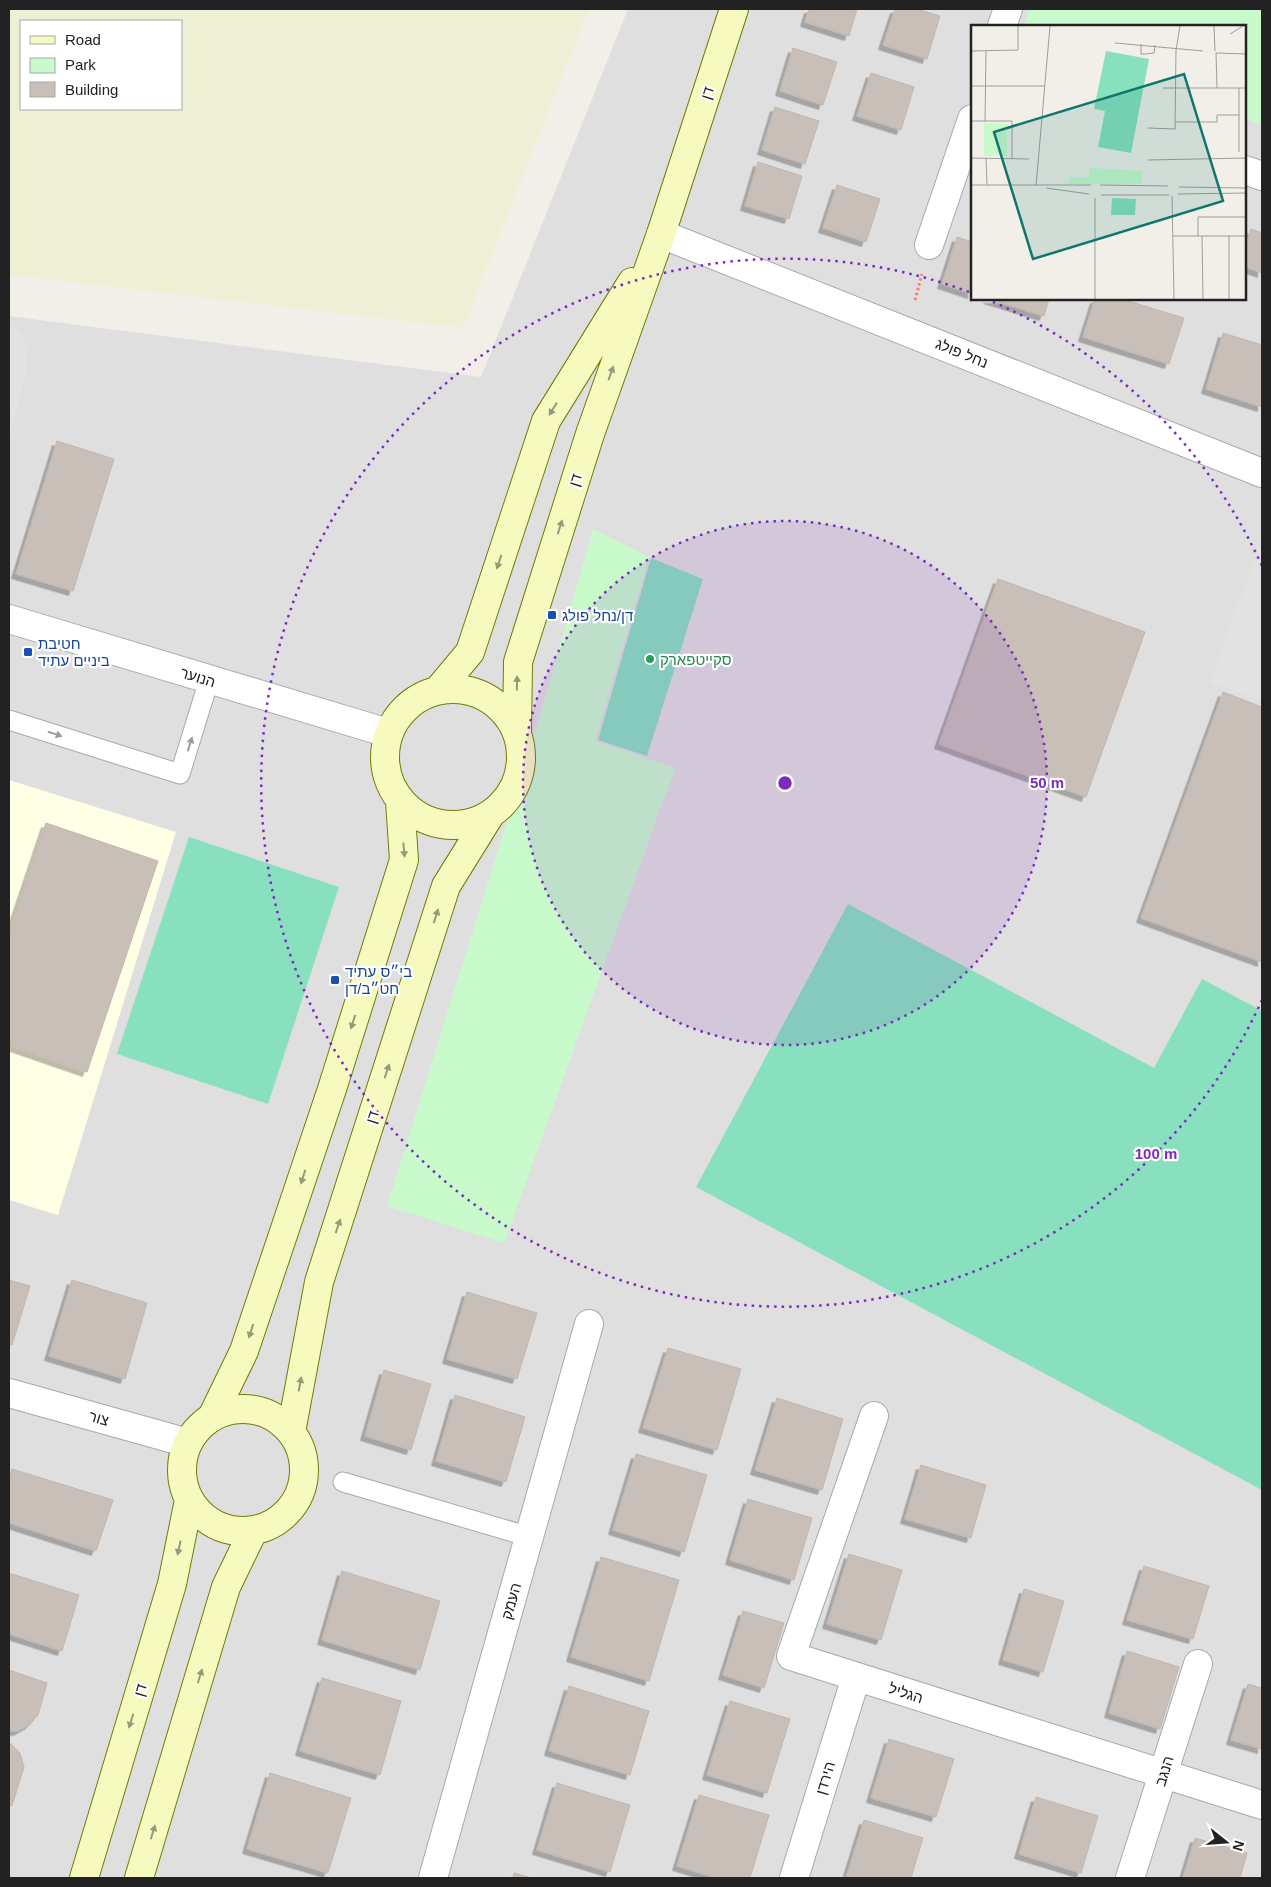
<svg xmlns="http://www.w3.org/2000/svg" width="1271" height="1887" viewBox="0 0 1271 1887" font-family="Arial,'Noto Sans Hebrew',sans-serif">
	<defs>
		<filter id="shadow"><feDropShadow dx="-4.5" dy="4.5" stdDeviation="0" flood-color="#0004"/></filter>
	</defs>
	<rect width="100%" height="100%" fill="#f2efe9"/>
	<!-- residential -->
	<path fill="#e0dfdf" fill-rule="evenodd" d="M628,9H1262V1878H9V316L481,377ZM972,26H1245V299H972Z"/>
	<!-- education -->
	<path fill="#ffffe5" d="M9,780L176,832L58,1215L9,1200Z"/>
	<!-- farmland -->
	<path fill="#eef0d5" fill-rule="evenodd" d="M9,9H589L463,328L9,275ZM21,21H181V109H21Z"/>
	<!-- park -->
	<path fill="#c8facc" d="M1030,9H1262V125L1245,119V26H1024Z
		M593,529L649,557L595,741L675,768L504,1243L387,1206L538,722Z"/>
	<!-- pitch -->
	<path fill="#88e0be" d="M651,558L703,579L647,756L598,740Z
		M189,837L339,887L268,1104L117,1054Z
		M848,904L1154,1068L1202,979L1262,1011V1490L696,1187Z"/>
	<!-- parking -->
	<path fill="#e2e2e2" d="M9,324L22,333L27,344L26,370L9,441Z
		M1262,539V700L1210,683Z"/>
	<!-- building -->
	<path fill="#c7bfb8" stroke="#c4b6ab" filter="url(#shadow)" d="M809,9H857L849,36L805,22Z
		M895,9H917L940,16L927,59L883,45Z
		M793,48L837,62L823,105L780,91Z
		M871,73L914,87L901,130L857,116Z
		M775,107L819,121L805,164L762,150Z
		M758,162L802,176L789,219L745,206Z
		M837,185L880,199L866,242L823,228Z
		M1251,229L1262,233V273L1245,267V249Z
		M957,237L972,242V294L942,284Z
		M988,299H1049L1044,316Z
		M1095,299H1122L1184,318L1169,364L1083,337Z
		M1223,333L1262,345V407L1206,389Z
		M57,441L114,459L73,591L16,574Z
		M998,579L1145,632L1086,797L939,744Z
		M1223,692L1262,707V962L1141,918Z
		M46,823L158,861L87,1072L9,1045V933Z
		M9,1280L30,1286L12,1345L9,1344Z
		M72,1280L147,1303L125,1379L49,1356Z
		M467,1292L537,1313L517,1379L447,1359Z
		M668,1348L741,1369L717,1450L643,1428Z
		M384,1370L431,1384L411,1450L365,1436Z
		M455,1395L525,1417L506,1482L436,1461Z
		M777,1398L843,1419L822,1490L755,1470Z
		M636,1454L707,1475L684,1552L613,1530Z
		M921,1465L986,1485L971,1538L905,1519Z
		M12,1469L113,1500L96,1551L9,1523V1480Z
		M748,1499L812,1518L794,1580L730,1560Z
		M849,1554L902,1570L881,1640L827,1624Z
		M601,1557L679,1580L649,1681L571,1657Z
		M1144,1566L1209,1586L1193,1639L1127,1620Z
		M342,1571L440,1601L420,1670L322,1640Z
		M9,1573L79,1595L62,1651L9,1634Z
		M1024,1589L1064,1601L1043,1672L1003,1660Z
		M743,1611L784,1623L764,1688L723,1675Z
		M1127,1651L1179,1667L1160,1729L1109,1713Z
		M9,1670L47,1683L38,1715L30,1724L18,1731H9Z
		M322,1678L401,1701L380,1775L300,1751Z
		M1248,1684L1262,1688V1749L1231,1740Z
		M569,1686L649,1711L630,1775L549,1751Z
		M730,1701L790,1719L767,1793L707,1775Z
		M889,1739L954,1759L936,1817L871,1798Z
		M9,1742L20,1753L24,1767L12,1806L9,1805Z
		M270,1773L351,1798L328,1873L247,1849Z
		M557,1783L630,1805L610,1872L537,1850Z
		M699,1795L769,1815L750,1878H717L677,1866Z
		M1036,1797L1098,1816L1081,1873L1019,1854Z
		M864,1820L923,1838L911,1878H846Z
		M1195,1838L1247,1853L1240,1878H1183Z
		M514,1873L531,1878H513Z"/>
	<g fill="none" stroke-linecap="round" stroke-linejoin="round">
		<defs>
			<path id="lane" d="M9,720L180,774L209,680
				M343,1482L530,1537"/>
			<path id="street" d="M1002,26L1008,9
				M1245,170L1262,176
				M661,234L1262,473
				M929,245L972,119
				M9,619L388,733
				M9,1393L188,1443
				M874,1416L791,1656L1262,1805
				M433,1878L589,1324
				M794,1878L856,1677
				M1130,1878L1198,1664"/>
			<path id="secondary" d="M385 757a68 68 0 1 1 136 0a68 68 0 1 1-136 0Z
				M439,689L470,652L546,421L632,282
				M517,732L518,662L590,434L661,234L734,9
				M182 1470a61 61 0 1 1 122 0a61 61 0 1 1-122 0Z
				M212,1417L244,1351L332,1089L404,860L400,801
				M291,1432L319,1282L446,886L490,815
				M84,1878L172,1584L189,1500
				M139,1878L226,1587L253,1531"/>
		</defs>
		<!-- lane casing -->
		<use href="#lane" stroke="#a9a9a9" stroke-width="21"/>
		<!-- street casing -->
		<use href="#street" stroke="#a9a9a9" stroke-width="30"/>
		<!-- secondary casing -->
		<use href="#secondary" stroke="#707d05" stroke-width="30"/>
		<!-- path -->
		<path stroke="#fa8072" stroke-width="3" stroke-dasharray="2.5 2.5" stroke-linecap="butt" d="M915,300L922,274
			M305,1471L317,1475"/>
		<!-- lane -->
		<use href="#lane" stroke="#fff" stroke-width="19"/>
		<!-- street -->
		<use href="#street" stroke="#fff" stroke-width="28"/>
		<!-- secondary -->
		<use href="#secondary" stroke="#f7fabf" stroke-width="28"/>
	</g>
	<!-- one-way arrows -->
	<defs><path id="oneway-solid" d="M-6-.8H1V-3.2L6.5 0L1 3.2V.8H-6Z" transform="scale(1.25)"/></defs>
	<g fill="#979978">
		<use href="#oneway-solid" transform="translate(611 373) rotate(-70)"/>
		<use href="#oneway-solid" transform="translate(553 409) rotate(122)"/>
		<use href="#oneway-solid" transform="translate(560 527) rotate(-72)"/>
		<use href="#oneway-solid" transform="translate(499 562) rotate(108)"/>
		<use href="#oneway-solid" transform="translate(517 683) rotate(-89)"/>
		<use href="#oneway-solid" transform="translate(404 850) rotate(85)"/>
		<use href="#oneway-solid" transform="translate(436 916) rotate(-72)"/>
		<use href="#oneway-solid" transform="translate(353 1022) rotate(108)"/>
		<use href="#oneway-solid" transform="translate(387 1071) rotate(-72)"/>
		<use href="#oneway-solid" transform="translate(303 1177) rotate(108)"/>
		<use href="#oneway-solid" transform="translate(338 1226) rotate(-72)"/>
		<use href="#oneway-solid" transform="translate(251 1331) rotate(108)"/>
		<use href="#oneway-solid" transform="translate(300 1384) rotate(-80)"/>
		<use href="#oneway-solid" transform="translate(179 1548) rotate(102)"/>
		<use href="#oneway-solid" transform="translate(200 1676) rotate(-73)"/>
		<use href="#oneway-solid" transform="translate(131 1721) rotate(107)"/>
		<use href="#oneway-solid" transform="translate(153 1832) rotate(-73)"/>
	</g>
	<g fill="#9c9c9c">
		<use href="#oneway-solid" transform="translate(55 734) rotate(17)"/>
		<use href="#oneway-solid" transform="translate(190 744) rotate(-73)"/>
	</g>
	<!-- distance rings -->
	<circle cx="785" cy="783" r="262" fill="#7b2cbf" fill-opacity=".12"/>
	<g fill="none" stroke="#7b2cbf" stroke-width="2.5" stroke-dasharray="2.5 5">
		<circle cx="785" cy="783" r="262"/>
		<path d="M1262 1000A524 524 0 1 1 969 292M986 299A524 524 0 0 1 1262 566"/>
	</g>
	<!-- markers -->
	<g fill="#1a4fb4" stroke="#fff" stroke-width="2">
		<rect x="547" y="610" width="10" height="10" rx="2.5"/>
		<rect x="23" y="647" width="10" height="10" rx="2.5"/>
		<rect x="330" y="975" width="10" height="10" rx="2.5"/>
	</g>
	<circle fill="#2e9e5b" stroke="#fff" stroke-width="2" cx="650" cy="659" r="5"/>
	<g text-anchor="middle" dominant-baseline="central" stroke-width="4.5" stroke-linejoin="round" paint-order="stroke">
		<!-- street labels -->
		<g font-size="15" fill="#222" stroke="#fff">
			<text transform="translate(707 93) rotate(-72)">דן</text>
			<text transform="translate(962 353) rotate(22)">נחל פולג</text>
			<text transform="translate(575 480) rotate(-72)">דן</text>
			<text transform="translate(198 677) rotate(17)">הנוער</text>
			<text transform="translate(372 1117) rotate(-72)">דן</text>
			<text transform="translate(99 1418) rotate(16)">צור</text>
			<text transform="translate(511 1601) rotate(-74)">העמק</text>
			<text transform="translate(140 1690) rotate(-73)">דן</text>
			<text transform="translate(906 1693) rotate(18)">הגליל</text>
			<text transform="translate(1164 1771) rotate(-73)">הנגב</text>
			<text transform="translate(825 1778) rotate(-73)">הירדן</text>
		</g>
		<!-- transit labels -->
		<g font-size="15" fill="#164399" stroke="#fff" text-anchor="start">
			<text x="562" y="615">דן/נחל פולג</text>
			<text x="38" y="643">חטיבת<tspan x="38" dy="17">ביניים עתיד</tspan></text>
			<text x="345" y="971">בי״ס עתיד<tspan x="345" dy="17">חט״ב/דן</tspan></text>
		</g>
		<!-- leisure labels -->
		<g font-size="15" fill="#27864d" stroke="#fff" text-anchor="start">
			<text x="660" y="659">סקייטפארק</text>
		</g>
	</g>
	<!-- overview -->
	<g transform="translate(971 25)">
		<rect width="275" height="275" fill="#f2efe9"/>
		<path d="M13,98L36,99V131H13ZM118,143L171,146V159H97L98,152H118Z" fill="#c8facc"/>
		<path d="M135,26L178,34L160,128L127,122L134,86L123,84ZM141,173L165,174L164,190H140Z" fill="#88e0be"/>
		<path fill="none" stroke="#9f9d99" stroke-width="1" d="M243,1L244,26M259,9L272,1M144,18L232,26M170,19V29H174L183,28L184,20M0,26L47,25V1M0,61H74M192,63H275M246,63L245,28L275,29M0,96H41V133M14,96L15,26M204,97H246V90H268V63M177,103L204,104L205,25L209,1M268,127V90M0,133L58,134M15,133L16,160M177,135L275,133M0,160H120M129,160L197,161M65,161L79,1M208,162L275,163M75,163L118,169M207,169L275,168M130,170H198M201,171L203,274M124,173V274M202,211H275M227,211V192H275M231,211L232,274M258,274V211"/>
		<path fill="#0f766e" fill-opacity="0.15" stroke="#0f766e" stroke-width="2.5" d="M213,49L252,176L62,234L23,107Z"/>
		<rect width="275" height="275" fill="none" stroke="#222" stroke-width="2.5"/>
	</g>
	<circle cx="785" cy="783" r="8" fill="#7b2cbf" stroke="#fff" stroke-width="2.5"/>
	<g font-size="15" text-anchor="middle" font-weight="bold" fill="#7b2cbf" stroke="#fff" stroke-width="4.5" stroke-linejoin="round" paint-order="stroke">
		<text x="1047" y="788">50 m</text>
		<text x="1156" y="1159">100 m</text>
	</g>
	<!-- border -->
	<rect width="1271" height="1887" fill="none" stroke="#222222" stroke-width="20"/>
	<!-- legend -->
	<rect x="20" y="20" width="162" height="90" fill="#ffffff" stroke="#a7a7a7"/>
	<rect x="30" y="36" width="25" height="8" fill="#f7fabf" stroke="#a7a7a7"/>
	<text x="65" y="45" font-size="15" fill="#222222">Road</text>
	<rect x="30" y="58" width="25" height="15" fill="#c8facc" stroke="#a7a7a7"/>
	<text x="65" y="70" font-size="15" fill="#222222">Park</text>
	<rect x="30" y="82" width="25" height="15" fill="#c7bfb8" stroke="#a7a7a7"/>
	<text x="65" y="95" font-size="15" fill="#222222">Building</text>
	<!-- north arrow -->
	<g transform="translate(1226 1842) rotate(107)" stroke="#ffffff" stroke-width="4" paint-order="stroke">
	<path d="M0-4L9 19L0 12L-9 19Z" fill="#222222"/>
	<text y="-8" font-size="14" font-weight="bold" text-anchor="middle" fill="#222222">N</text>
	</g>
</svg>
